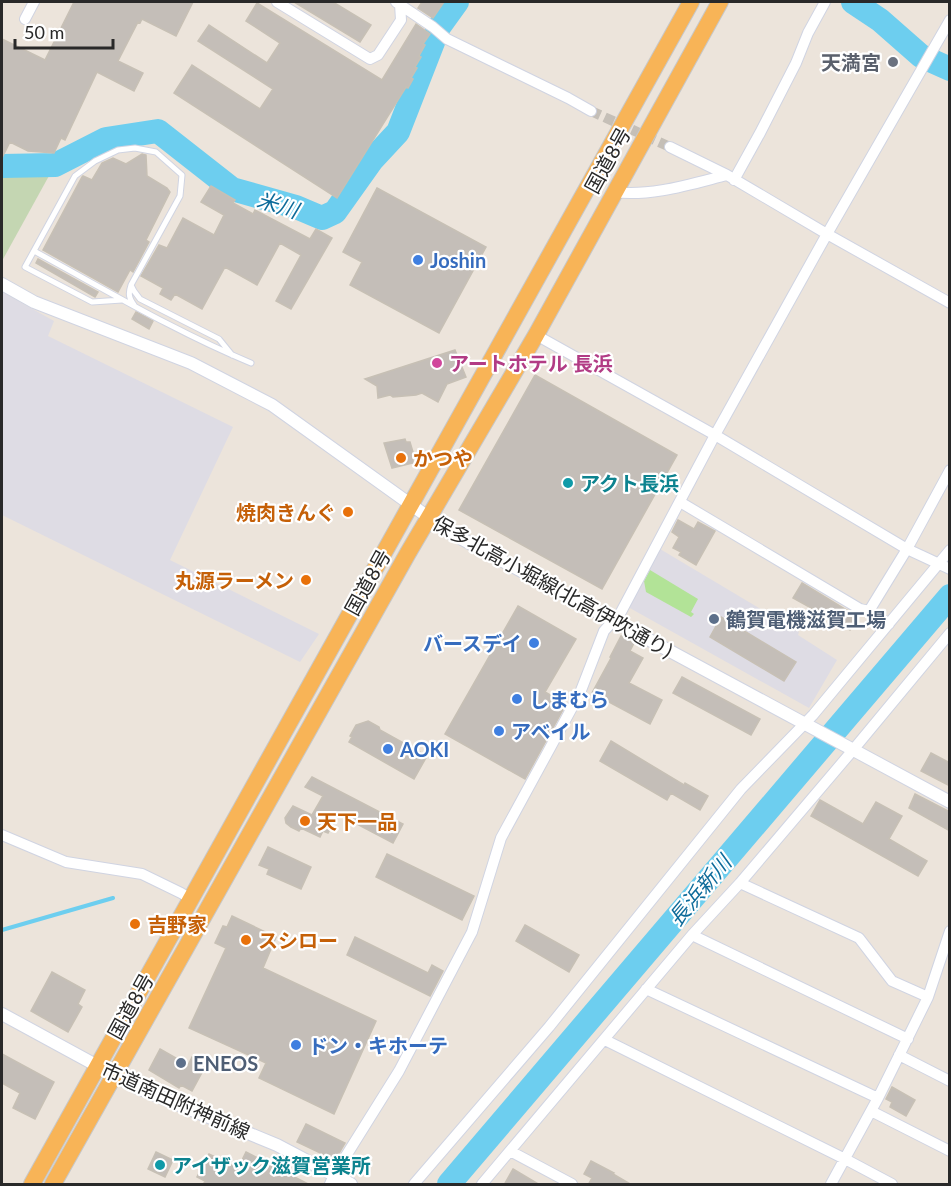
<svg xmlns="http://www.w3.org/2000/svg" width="951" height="1186" viewBox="0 0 951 1186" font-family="Lato,'Noto Sans JP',sans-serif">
	<rect width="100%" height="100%" fill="#ece4db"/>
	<!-- industrial -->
	<path fill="#dedce4" d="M2,292L54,321L48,336L233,427L170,560L319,634L300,662L2,515Z
		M660,549L799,632L798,635L837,660L809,708L628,607Z"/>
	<!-- green -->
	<path fill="#b2e397" d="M650,570L698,599L691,612L694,614L691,617L646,592L644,581Z"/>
	<!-- cemetery -->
	<path fill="#c4d6b2" d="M21,172L50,174L2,261V174Z"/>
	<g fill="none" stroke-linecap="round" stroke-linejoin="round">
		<!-- stream -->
		<path stroke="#6dceef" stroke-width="4" d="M2,930L113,898"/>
		<!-- river -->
		<path stroke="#6dceef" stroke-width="24" d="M853,2L880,20L921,56L950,69
			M2,166L55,165L106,139L158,131L232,189L296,207L322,218L335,212L372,160L398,132L439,27L457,2
			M449,1184L950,596"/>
	</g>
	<!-- building -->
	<path fill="#c4beb8" stroke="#c7c0b5" stroke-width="1.5" d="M74,2H193L176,36L142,19L140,23L138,22L118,61L143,73L134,91L97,72L65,140L61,138L54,153L28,151L10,142L2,158V39L45,60Z
		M294,2H333L371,25L360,42Z
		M422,2H444L433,18L418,8Z
		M257,3L382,80L416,24L430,34L423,44L425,45L419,56L421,57L415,67L417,68L411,78L413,79L408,88L406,87L337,198L174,93L192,65L260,109L273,89L198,41L209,25L267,63L280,43L246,21Z
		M142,154L146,155L147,176L167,188L170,192L146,240L149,242L133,272L130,270L118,292L43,250L82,177L83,176L92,180L102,163L113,158L126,164Z
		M211,186L235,200L233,203L253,214L255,210L310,239L316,229L332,238L291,309L276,301L301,255L280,243L257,285L225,267L202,309L175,294L171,300L160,294L163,288L141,276L159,245L167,248L183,218L214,235L224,215L201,202Z
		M377,188L486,247L439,333L350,285L362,262L343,252Z
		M38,259L98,292L95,297L36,263Z
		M136,312L153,321L149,329L132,319Z
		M455,350L466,377L447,384L438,402L422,393L416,395L393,397L390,395L378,398L377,386L365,379Z
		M535,375L677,455L602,589L459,510Z
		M405,439L406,442H410L413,452V463L392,468L384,443Z
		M678,520L694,529L698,522L715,531L696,565L679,555L681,552L673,548L679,537L672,532Z
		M802,583L858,617L850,630L826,615L824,619L812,611L813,609L793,598Z
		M518,606L576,639L545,692L566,704L525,779L445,734Z
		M721,617L796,662L784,681L710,637Z
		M621,636L634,643L630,651L643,658L629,683L662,700L650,724L592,693L611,658L610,657Z
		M682,677L760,719L751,735L673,693Z
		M368,721L379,727L380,730L427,756L414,779L349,742L352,737L350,736L356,725Z
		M611,741L684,785L685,783L708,796L700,810L671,793L667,800L600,761Z
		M931,753L950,763V786L921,771Z
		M312,777L403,824L393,843L338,814L328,833L323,831L320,837L301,828L299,831L291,827L286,823L285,818L293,806L312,815L323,796L305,787Z
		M915,794L950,812V831L909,808Z
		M820,800L863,824L876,802L902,816L889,839L927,861L918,876L811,816Z
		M268,847L311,867L301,889L267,874L269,869L259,865Z
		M387,854L474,896L462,920L376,877Z
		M232,916L276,937L263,968L376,1021L334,1114L259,1078L266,1063L189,1028L226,948L215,943L223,926L227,927Z
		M525,925L579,955L569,972L516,941Z
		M355,937L428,973L432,965L443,971L430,996L347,955Z
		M52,972L85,990L78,1004L82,1007L68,1032L31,1011Z
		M160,1049L188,1065L192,1057L206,1065L192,1091L181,1085L179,1088L149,1070Z
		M2,1054L54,1082L35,1119L13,1108L20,1093L2,1083Z
		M892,1087L915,1100L906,1116L890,1107L892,1102L886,1099Z
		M306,1124L345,1143L335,1160L297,1142Z
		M156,1152L173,1160L165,1177L148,1169Z
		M246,1152L310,1185H203L205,1181L197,1177L209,1154L238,1168Z
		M591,1161L614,1173L613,1174L632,1185H588L592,1178L584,1174Z
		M513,1169L540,1185H504Z"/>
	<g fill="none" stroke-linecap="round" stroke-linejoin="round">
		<!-- minor-tunnel -->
		<path stroke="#c5bfb7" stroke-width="10" stroke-dasharray="10 5" stroke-linecap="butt" d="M591,111L670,147"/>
		<defs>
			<path id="service" d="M34,251C106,290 176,332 251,363
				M131,285C128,294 129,298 134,305
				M122,300L92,302L25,267L75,176L95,161L118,150L135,148L156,152L182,175L180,196L131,285L134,291L140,299L219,339L232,355"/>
			<path id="minor" d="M277,2L370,59L378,55L401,20L400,4L401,2
				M396,2L433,27L447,39L568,98L591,111
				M25,19L34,2
				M670,147L727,175
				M734,180L760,133L796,63L808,33L825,2
				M613,192C651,197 691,184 727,175L827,234L950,303
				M536,335L715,435L907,549L950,569
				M680,502L860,609L869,611
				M889,624L869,611L907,549L950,470
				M2,835L66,862L142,874L181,893L191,899
				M740,883L859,938L892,981L928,997
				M692,935L908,1039
				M646,989L878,1098
				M605,1040L845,1159L892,1184
				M899,1055L950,1081
				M871,1111L950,1151
				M510,1151L572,1184
				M330,1184L334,1175L399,1071L472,932L501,838L580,693L604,631L621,612L715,435L827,234L950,20
				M414,1184L549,1027L741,789L813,715L950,550
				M482,1184L692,935L740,883L853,750L950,633
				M831,1184L878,1098L928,997L950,931"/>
			<path id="tertiary" d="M2,284L34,302L191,363L272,405L449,532L950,802
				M2,1014L138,1088L277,1145L351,1184"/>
			<path id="trunk" d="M32,1184L691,2
				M53,1184L408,553L536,335L720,2"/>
		</defs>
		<!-- service casing -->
		<use href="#service" stroke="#d0d4e2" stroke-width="7"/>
		<!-- minor casing -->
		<use href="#minor" stroke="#d0d4e2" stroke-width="12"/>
		<!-- tertiary casing -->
		<use href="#tertiary" stroke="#d0d4e2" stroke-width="14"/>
		<!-- trunk casing -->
		<use href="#trunk" stroke="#c7c7c7" stroke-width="18"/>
		<!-- service -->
		<use href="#service" stroke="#fff" stroke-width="5"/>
		<!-- minor -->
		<use href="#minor" stroke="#fff" stroke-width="10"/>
		<!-- tertiary -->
		<use href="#tertiary" stroke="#fff" stroke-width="12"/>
		<!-- trunk -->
		<use href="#trunk" stroke="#f8b457" stroke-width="16"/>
	</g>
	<!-- markers -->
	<circle fill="#6b7280" stroke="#fff" stroke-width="2" cx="893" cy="62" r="6"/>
	<g fill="#3f7fe0" stroke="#fff" stroke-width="2">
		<circle cx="418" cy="260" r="6"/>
		<circle cx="534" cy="643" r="6"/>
		<circle cx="517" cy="699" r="6"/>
		<circle cx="499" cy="731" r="6"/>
		<circle cx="388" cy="749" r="6"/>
		<circle cx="296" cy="1045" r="6"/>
	</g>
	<circle fill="#d1479c" stroke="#fff" stroke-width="2" cx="437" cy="363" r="6"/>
	<g fill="#e8710a" stroke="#fff" stroke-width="2">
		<circle cx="401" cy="458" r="6"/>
		<circle cx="348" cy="512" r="6"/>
		<circle cx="306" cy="580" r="6"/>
		<circle cx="305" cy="821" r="6"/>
		<circle cx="135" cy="924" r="6"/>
		<circle cx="246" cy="940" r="6"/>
	</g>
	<g fill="#0f9aa8" stroke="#fff" stroke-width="2">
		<circle cx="568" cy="483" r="6"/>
		<circle cx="160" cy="1165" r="6"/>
	</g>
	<g fill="#5c6f8a" stroke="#fff" stroke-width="2">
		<circle cx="714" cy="619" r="6"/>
		<circle cx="181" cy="1063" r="6"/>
	</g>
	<g text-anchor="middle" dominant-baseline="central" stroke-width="4.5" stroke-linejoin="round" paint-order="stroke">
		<!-- worship labels -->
		<g font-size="20" font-weight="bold" fill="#5b616d" stroke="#fff" text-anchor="end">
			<text x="881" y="62">天満宮</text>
		</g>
		<!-- street labels -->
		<g font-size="20" fill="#292929" stroke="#fff">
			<text transform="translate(607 160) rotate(-61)">国道8号</text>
			<text transform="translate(367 582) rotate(-61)">国道8号</text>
			<text transform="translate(553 586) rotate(29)">保多北高小堀線(北高伊吹通り)</text>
			<text transform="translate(130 1006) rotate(-61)">国道8号</text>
			<text transform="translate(176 1100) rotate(24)">市道南田附神前線</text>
		</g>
		<!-- shop labels -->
		<g font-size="20" font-weight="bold" fill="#366cbe" stroke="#fff" text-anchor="start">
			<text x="430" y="260">Joshin</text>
			<text x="522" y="643" text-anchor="end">バースデイ</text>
			<text x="529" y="699">しまむら</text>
			<text x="511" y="731">アベイル</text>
			<text x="400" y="749">AOKI</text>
			<text x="308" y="1045">ドン・キホーテ</text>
		</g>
		<!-- hotel labels -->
		<g font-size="20" font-weight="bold" fill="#b23c85" stroke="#fff" text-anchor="start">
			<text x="449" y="363">アートホテル 長浜</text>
		</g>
		<!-- food labels -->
		<g font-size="20" font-weight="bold" fill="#c56008" stroke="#fff" text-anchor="start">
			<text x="413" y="458">かつや</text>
			<text x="336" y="512" text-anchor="end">焼肉きんぐ</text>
			<text x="294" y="580" text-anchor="end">丸源ラーメン</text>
			<text x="317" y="821">天下一品</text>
			<text x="147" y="924">吉野家</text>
			<text x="258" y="940">スシロー</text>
		</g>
		<!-- culture labels -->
		<g font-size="20" font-weight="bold" fill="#0d838f" stroke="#fff" text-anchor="start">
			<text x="580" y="483">アクト長浜</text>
			<text x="172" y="1165">アイザック滋賀営業所</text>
		</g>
		<!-- service labels -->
		<g font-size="20" font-weight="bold" fill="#4e5e75" stroke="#fff" text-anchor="start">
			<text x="726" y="619">鶴賀電機滋賀工場</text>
			<text x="193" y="1063">ENEOS</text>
		</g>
		<!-- water labels -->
		<g font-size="21" font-style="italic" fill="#0d6b9a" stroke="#fff">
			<text transform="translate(278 204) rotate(17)">米川</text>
			<text transform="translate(699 890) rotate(-50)">長浜新川</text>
		</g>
	</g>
	<!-- border -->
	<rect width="951" height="1186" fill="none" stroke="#292929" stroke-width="6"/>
	<!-- scale -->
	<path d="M15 39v9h98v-9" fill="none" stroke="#292929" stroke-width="3"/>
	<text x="24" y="39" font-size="18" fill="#292929" stroke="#ffffff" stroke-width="4.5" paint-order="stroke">50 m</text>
</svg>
